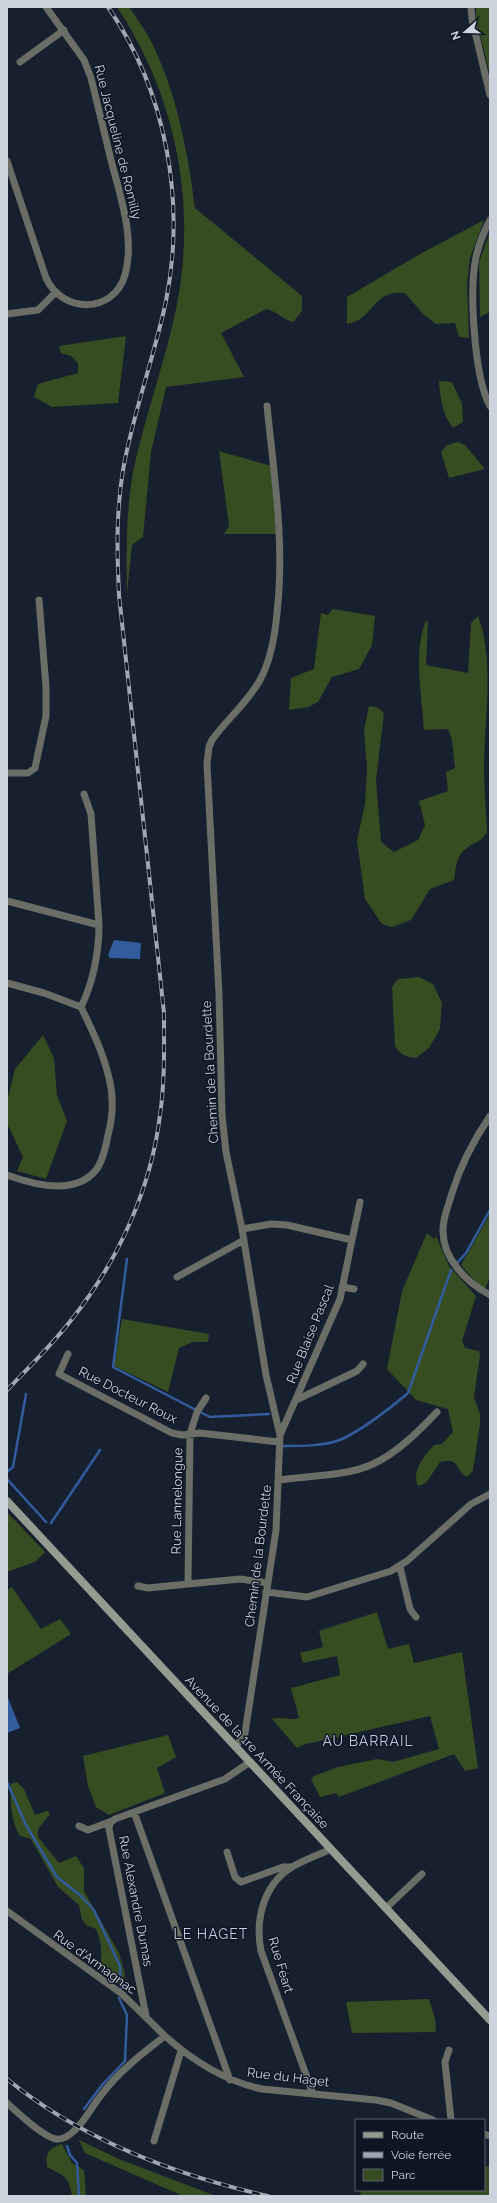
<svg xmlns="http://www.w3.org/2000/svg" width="497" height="2203" viewBox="0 0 497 2203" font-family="Raleway,sans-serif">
	<rect width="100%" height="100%" fill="#17202e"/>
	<!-- green -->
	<path fill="#364c21" d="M117,7H129C137,19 146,31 152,43C177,95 188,152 195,208L302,296V311L293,322C282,319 277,311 266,309L221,333L244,377L166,387L151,452L143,537L132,545L127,593C126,552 126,512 133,472C145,415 166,360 177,304C197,201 175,94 117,7Z
		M476,7H490V75L476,18Z
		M484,220L470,258L467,283L469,338L459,337L455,323L436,324L423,314L405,293C372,289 375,319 347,324V297L420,254Z
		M490,232V312L480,317L479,262Z
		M126,336L118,403L52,407L34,397L38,384L78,373V363L71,356L61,353L59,346Z
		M439,381L452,382L462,404L463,422L453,428C442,414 440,398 439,381Z
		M458,442L465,445L485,469L449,478L441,452L447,445Z
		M219,451L271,466L276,534H224L229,526Z
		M333,609L375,616L372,645L359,669L332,677L318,702L308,707L289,710L291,678L314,669L321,613L328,615Z
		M478,616C495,659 484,721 484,768C484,789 486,811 487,832C480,843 476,841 467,848C456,855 456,868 454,880L430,889L411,920L392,927L382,924L365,899L357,841L365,804L367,769L364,730L369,706L377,707L384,713L376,780L381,842L394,852L418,840L425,825L419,801L448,791L446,772L455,768L452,740L448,729L424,730C422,698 413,651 426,621H428L426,665L468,673L471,623Z
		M419,977L433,984L442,1003L440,1029L429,1048L416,1058C406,1057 400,1055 395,1046L392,987L398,979Z
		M43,1035L54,1058L57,1095L67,1121L46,1179L17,1171L23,1157L7,1123V1102L15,1069Z
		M490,1214V1277L485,1289L478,1284L461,1265Z
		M427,1233L434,1239L436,1236L449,1266L476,1296L462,1341L465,1348L479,1351L480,1355L474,1397L480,1414V1424L473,1471L467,1477C455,1471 461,1457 440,1462L426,1483L418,1486C411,1470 424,1457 434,1445L442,1444L453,1432L448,1409L416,1400L387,1369L402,1291Z
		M122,1319L209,1334L208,1342H193L179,1348L168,1392L114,1366Z
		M7,1512L45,1552L35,1562L7,1572Z
		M12,1587L41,1629L60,1619L71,1634L7,1674V1590Z
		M377,1612L388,1649L409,1644L414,1663L462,1652L478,1768L465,1771L454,1754L339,1797L336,1793L320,1797L311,1779L314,1776L338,1767L377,1759L393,1762L439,1749L430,1716L306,1744L297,1748L272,1719C282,1716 289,1721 299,1718L291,1688L340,1675L337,1656L303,1663L300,1653L323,1647L319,1631Z
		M168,1735L176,1757L157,1768L165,1793L109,1815L96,1807L88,1786L83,1756Z
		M17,1782L24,1789L35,1815L47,1811L50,1814L38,1829V1837L59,1863L76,1856L84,1868V1891L119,1953L125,1974L123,1988L99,1969C103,1954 102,1944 96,1929L86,1925L82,1919L79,1905L58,1887L31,1839L20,1836C11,1823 10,1799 11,1784Z
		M429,1999L435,2019L436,2032L352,2033L346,2002Z
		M79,2140L121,2160L216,2196H183L85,2153Z
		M62,2144L72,2163L84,2170L86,2196H72C69,2175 63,2176 47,2167C45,2153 49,2148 62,2144Z
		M490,2166V2196H361L360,2190H484V2167Z"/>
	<!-- water -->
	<path fill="#325c9d" d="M114,940L141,943L140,959L110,958L108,955Z
		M7,1695L20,1728L7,1733Z"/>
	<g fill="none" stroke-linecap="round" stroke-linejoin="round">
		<!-- stream -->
		<path stroke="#325c9d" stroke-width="2.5" d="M127,1259L113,1367L196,1410
			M458,1262L466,1253L490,1210
			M200,1412L210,1417L269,1414
			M284,1446C301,1446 327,1446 342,1439C362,1430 392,1407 408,1393L451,1270
			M7,1472L13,1467L26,1394
			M7,1479L46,1522
			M51,1523L100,1450
			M7,1782L26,1825L57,1877L81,1896L94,1910L120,1966L121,1989
			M84,2109L102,2085L125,2061L127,2015L119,1998
			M67,2146L70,2155L77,2163L79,2196"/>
		<!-- minor -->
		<path stroke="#6a6e66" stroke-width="7" d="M471,7L472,19L490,95
			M20,62L64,30
			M7,161L46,278C62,313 113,315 125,275C135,240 121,198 112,164C105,135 98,107 91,78L84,60L46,7
			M490,220C484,231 479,244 476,257C469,289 474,377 490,406
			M7,314L38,310L55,293
			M7,773H28L35,768L46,716V687L39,600
			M84,794L91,814L99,925
			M7,901L99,925C99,952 93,983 81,1007
			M7,983L44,993L81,1007
			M490,1116C473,1141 461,1164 452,1193C449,1204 443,1217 443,1229C442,1258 466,1282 490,1295
			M7,1175C34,1185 75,1196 96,1170C103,1161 106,1146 108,1135C113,1116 114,1097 109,1078C103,1052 92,1030 81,1007
			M242,1229L271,1224L287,1225L352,1240L340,1299L280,1435
			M352,1240L360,1202
			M177,1277L244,1240
			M342,1287L354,1289
			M68,1354L59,1374L172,1433L182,1435L200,1433L279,1442
			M206,1398L197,1412L190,1434L188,1584L240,1579L268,1583
			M296,1400L357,1371L363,1364
			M279,1480C307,1476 348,1476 373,1464C397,1453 419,1431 437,1412
			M400,1567L410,1609L416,1617
			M138,1586L148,1588L188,1584
			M266,1592L307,1597L391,1571L407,1561L471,1504L490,1494
			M236,1746L245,1733L276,1530L280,1435L266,1375L242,1229L226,1152L222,1115L219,994L207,764L209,747L212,740C227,719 248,702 260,680C271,660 275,635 277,613C285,543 274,475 267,406
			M134,1812L230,2080
			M79,1826L88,1830L112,1821
			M227,1852L235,1877L241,1882L283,1867H291
			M386,1908L422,1874
			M7,1911L122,1994L165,2036
			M146,2016L109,1829L110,1823L115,1819L225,1779L250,1762
			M449,2050L445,2062L451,2120
			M313,2094L261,1951C255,1920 263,1885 292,1867C304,1860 318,1855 331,1849
			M7,2103C17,2112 43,2137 56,2139C75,2141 91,2107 102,2094C118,2072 143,2053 165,2036C193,2061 224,2081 262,2089L376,2100L391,2103L433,2120
			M484,2134L490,2136
			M154,2141L181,2051"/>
		<!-- secondary -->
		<path stroke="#959c8f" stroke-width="8" d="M7,1501L490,2020"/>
		<defs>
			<path id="rail" d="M7,1390C29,1367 53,1344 72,1319C118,1261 151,1189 160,1115C165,1081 164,1047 164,1013L119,595C117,553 116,512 123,470C133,413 154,358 166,301C186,201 166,91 108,7
				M7,2079C81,2139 175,2175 268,2196"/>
		</defs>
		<!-- rail casing -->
		<use href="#rail" stroke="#a1a7b2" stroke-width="4"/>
		<!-- rail -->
		<use href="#rail" stroke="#0e1624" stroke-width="2.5" stroke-dasharray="8" stroke-linecap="butt"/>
	</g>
	<g text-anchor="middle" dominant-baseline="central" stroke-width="3" stroke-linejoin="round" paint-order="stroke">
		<!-- street labels -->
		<g font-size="13" fill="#cdd3dd" stroke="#0e1624">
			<text transform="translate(118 142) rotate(76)">Rue Jacqueline de Romilly</text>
			<text transform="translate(210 1072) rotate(-93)">Chemin de la Bourdette</text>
			<text transform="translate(310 1334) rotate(-68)">Rue Blaise Pascal</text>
			<text transform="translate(128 1395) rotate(27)">Rue Docteur Roux</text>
			<text transform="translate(177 1501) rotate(-89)">Rue Lannelongue</text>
			<text transform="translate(258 1556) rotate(-83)">Chemin de la Bourdette</text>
			<text transform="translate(257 1752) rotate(47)">Avenue de la 1re Armée Française</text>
			<text transform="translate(136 1901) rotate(79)">Rue Alexandre Dumas</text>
			<text transform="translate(95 1962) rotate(36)">Rue d'Armagnac</text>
			<text transform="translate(281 1965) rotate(73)">Rue Féart</text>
			<text transform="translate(288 2077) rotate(7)">Rue du Haget</text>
		</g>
		<!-- neighbourhood labels -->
		<g font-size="14" letter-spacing="1" fill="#c1cde0" stroke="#0e1624">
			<text x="368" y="1741">AU BARRAIL</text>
			<text x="211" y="1934">LE HAGET</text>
		</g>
	</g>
	<!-- border -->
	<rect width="497" height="2203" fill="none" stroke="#cdd3dd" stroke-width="16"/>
	<!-- legend -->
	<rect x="355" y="2119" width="130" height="72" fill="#0e1624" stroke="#5a626e"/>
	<rect x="363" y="2132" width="20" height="6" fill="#959c8f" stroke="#5a626e"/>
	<text x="391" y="2139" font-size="12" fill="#cdd3dd">Route</text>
	<rect x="363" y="2152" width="20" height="6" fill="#a1a7b2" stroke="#5a626e"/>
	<text x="391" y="2159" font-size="12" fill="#cdd3dd">Voie ferrée</text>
	<rect x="363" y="2169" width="20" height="12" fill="#364c21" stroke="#5a626e"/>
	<text x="391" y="2179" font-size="12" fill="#cdd3dd">Parc</text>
	<!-- north arrow -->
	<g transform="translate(465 32) rotate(250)" stroke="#0e1624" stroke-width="3" paint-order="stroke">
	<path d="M0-3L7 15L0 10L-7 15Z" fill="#cdd3dd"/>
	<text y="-6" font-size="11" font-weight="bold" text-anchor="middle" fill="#cdd3dd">N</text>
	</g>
</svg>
